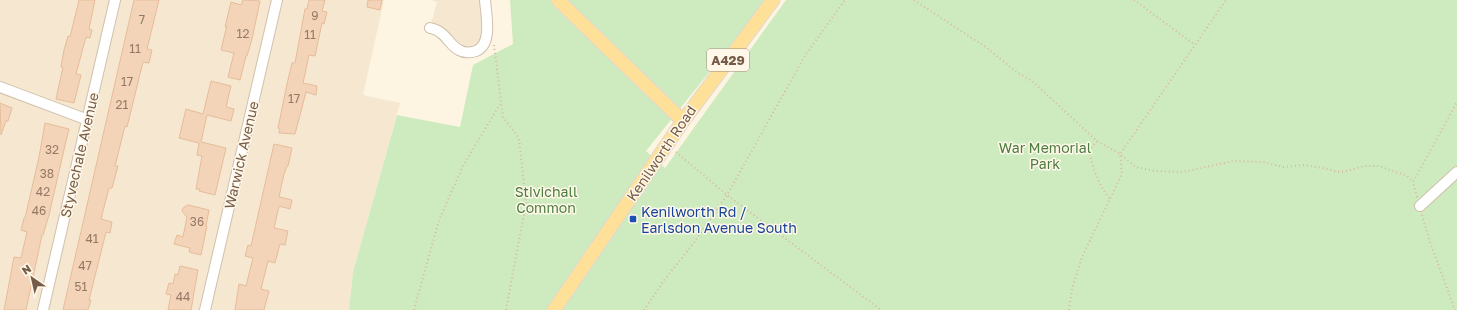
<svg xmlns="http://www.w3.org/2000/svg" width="1457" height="310" viewBox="0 0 1457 310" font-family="'Golos Text',sans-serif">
	<rect width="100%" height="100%" fill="#fdf5e2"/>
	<!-- residential -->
	<path fill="#f5e7d0" d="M0,0H384L363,95L400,103L353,272L349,310H0Z
		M431,0H485L487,36L473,52L430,28L437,2Z"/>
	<!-- green -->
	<path fill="#ceebc0" d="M510,0H767L646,151L665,168L786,0H1457V310H349L353,272L397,115L460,127L473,65L513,44Z"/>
	<!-- building -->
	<path fill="#f3d4b9" stroke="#e7bc99" d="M79,0H95L89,29L92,30L90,38L86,37L76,74L81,75L74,103L56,99L63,67H61L64,50L68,36L70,37Z
		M134,0H159L147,49L152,50L149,63L143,62L127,127L125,126L115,166H118L112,188H109L101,219L112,222L110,233L106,232L89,300H91L88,310H63Z
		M243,0L260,1L252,39L247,56H246L240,80L228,77L234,53L221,50L226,29L227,27H225L231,2L241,5Z
		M309,0H325L322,11L327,12L324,24L322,23L315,56L309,55L303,83L317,86L316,95L306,92L295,134L279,133L280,129L278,128L287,84L292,63H295L305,9H307Z
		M368,0H382L380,10L367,7Z
		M211,81L231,86L226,107L234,109L231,121L207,115L201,142L226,148L215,195L199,191L200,189H196L202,156L197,155L199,143L179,138L186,109L203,114Z
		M0,103L12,108L8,121H6L1,135Z
		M45,123L69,129L66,141L49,215L43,235H42L26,310H4L14,257L21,258L27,232L21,230L24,218H25L39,157Z
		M274,144L292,148L288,166H287L284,174L279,197L292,200L290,209L279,206L274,228L288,231L285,245L280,244L275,263L268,261L261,289L269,291L264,310H235L239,284L246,286L253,258L245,256L248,245L251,246Z
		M188,205L209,210L206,226H207L201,255L189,252L190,248L174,244L177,235L183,237L187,217L182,211L183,208Z
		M180,266L198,270L191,310H168L171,295L166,294L169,283L173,284L175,274L178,275Z"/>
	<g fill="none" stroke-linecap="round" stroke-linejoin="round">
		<defs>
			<path id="minor" d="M430,28C434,29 438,30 441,33C448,38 451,46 459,50C464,53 471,53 476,51C493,44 486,15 485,0
				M0,87L88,120
				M1420,206L1457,172
				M43,310L115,0
				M205,310L277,0"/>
			<path id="major" d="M558,0L683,121
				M554,310L683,121L773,0"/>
		</defs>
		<!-- minor casing -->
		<use href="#minor" stroke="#d1bfac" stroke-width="12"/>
		<!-- major casing -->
		<use href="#major" stroke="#ded8d3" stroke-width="15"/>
		<!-- path -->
		<path stroke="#d8b89c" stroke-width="2" stroke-dasharray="1 3" stroke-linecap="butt" d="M914,0L987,48L1015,71L1032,81L1097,141L1120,154L1136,167L1155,171L1182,172L1234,161L1263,162L1283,167L1304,165L1328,169L1337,172L1348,171L1364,166H1379L1407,176L1413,182
			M1134,0L1195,45
			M494,45L503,117L519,138L526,203L506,310
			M1097,141L1089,150C1093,168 1098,185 1110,199
			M676,152L727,195L881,310
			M1417,197L1413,182L1457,102
			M1422,215L1430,242L1455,310
			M414,310L439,220L463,166L500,104
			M644,310L665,279L693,244L727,195L806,54L845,0
			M1069,310L1072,289L1082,257L1122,174L1120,154L1226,0"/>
		<!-- minor -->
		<use href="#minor" stroke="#fff" stroke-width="10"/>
		<!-- major -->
		<use href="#major" stroke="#fee098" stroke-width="13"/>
	</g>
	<!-- markers -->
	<rect fill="#1a4fb4" stroke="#fff8e9" stroke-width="1.5" x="629" y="215" width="8" height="8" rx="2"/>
	<g text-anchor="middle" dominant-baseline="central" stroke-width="3" stroke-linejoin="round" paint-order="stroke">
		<!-- number labels -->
		<g font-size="12" fill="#957964">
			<text x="315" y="15">9</text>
			<text x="142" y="19">7</text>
			<text x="243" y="33">12</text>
			<text x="310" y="34">11</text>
			<text x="135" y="48">11</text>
			<text x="127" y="81">17</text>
			<text x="294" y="98">17</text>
			<text x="122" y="104">21</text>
			<text x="52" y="149">32</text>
			<text x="47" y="173">38</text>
			<text x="43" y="191">42</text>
			<text x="39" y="210">46</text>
			<text x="197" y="221">36</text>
			<text x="92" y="238">41</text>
			<text x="85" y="265">47</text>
			<text x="81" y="286">51</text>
			<text x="183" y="296">44</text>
		</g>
		<!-- shield labels -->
		<rect fill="#fff8e9" stroke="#9f8a78" stroke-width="1" x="707" y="49" width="42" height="22" rx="3"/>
		<g font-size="13" font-weight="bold" fill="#765b48">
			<text x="728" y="60">A429</text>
		</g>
		<!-- park labels -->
		<g font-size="14" fill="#4c7c3f" stroke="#fff8e9">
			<text x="1045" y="147">War Memorial<tspan x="1045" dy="16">Park</tspan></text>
			<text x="546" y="191">Stivichall<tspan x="546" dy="16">Common</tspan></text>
		</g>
		<!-- street labels -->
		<g font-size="14" fill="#765b48" stroke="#fff8e9">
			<text transform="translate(661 153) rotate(-56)">Kenilworth Road</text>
			<text transform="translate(79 155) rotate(-77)">Styvechale Avenue</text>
			<text transform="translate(241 155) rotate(-77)">Warwick Avenue</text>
		</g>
		<!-- transit labels -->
		<g font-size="14" fill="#164399" stroke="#fff8e9" text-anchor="start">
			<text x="641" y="211">Kenilworth Rd /<tspan x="641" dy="16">Earlsdon Avenue South</tspan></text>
		</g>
	</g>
	<!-- north arrow -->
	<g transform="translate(32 278) rotate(326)" stroke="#fff8e9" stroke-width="3" paint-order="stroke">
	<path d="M0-3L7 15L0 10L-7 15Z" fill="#765b48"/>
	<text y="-6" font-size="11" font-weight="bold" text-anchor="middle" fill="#765b48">N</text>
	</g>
</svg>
